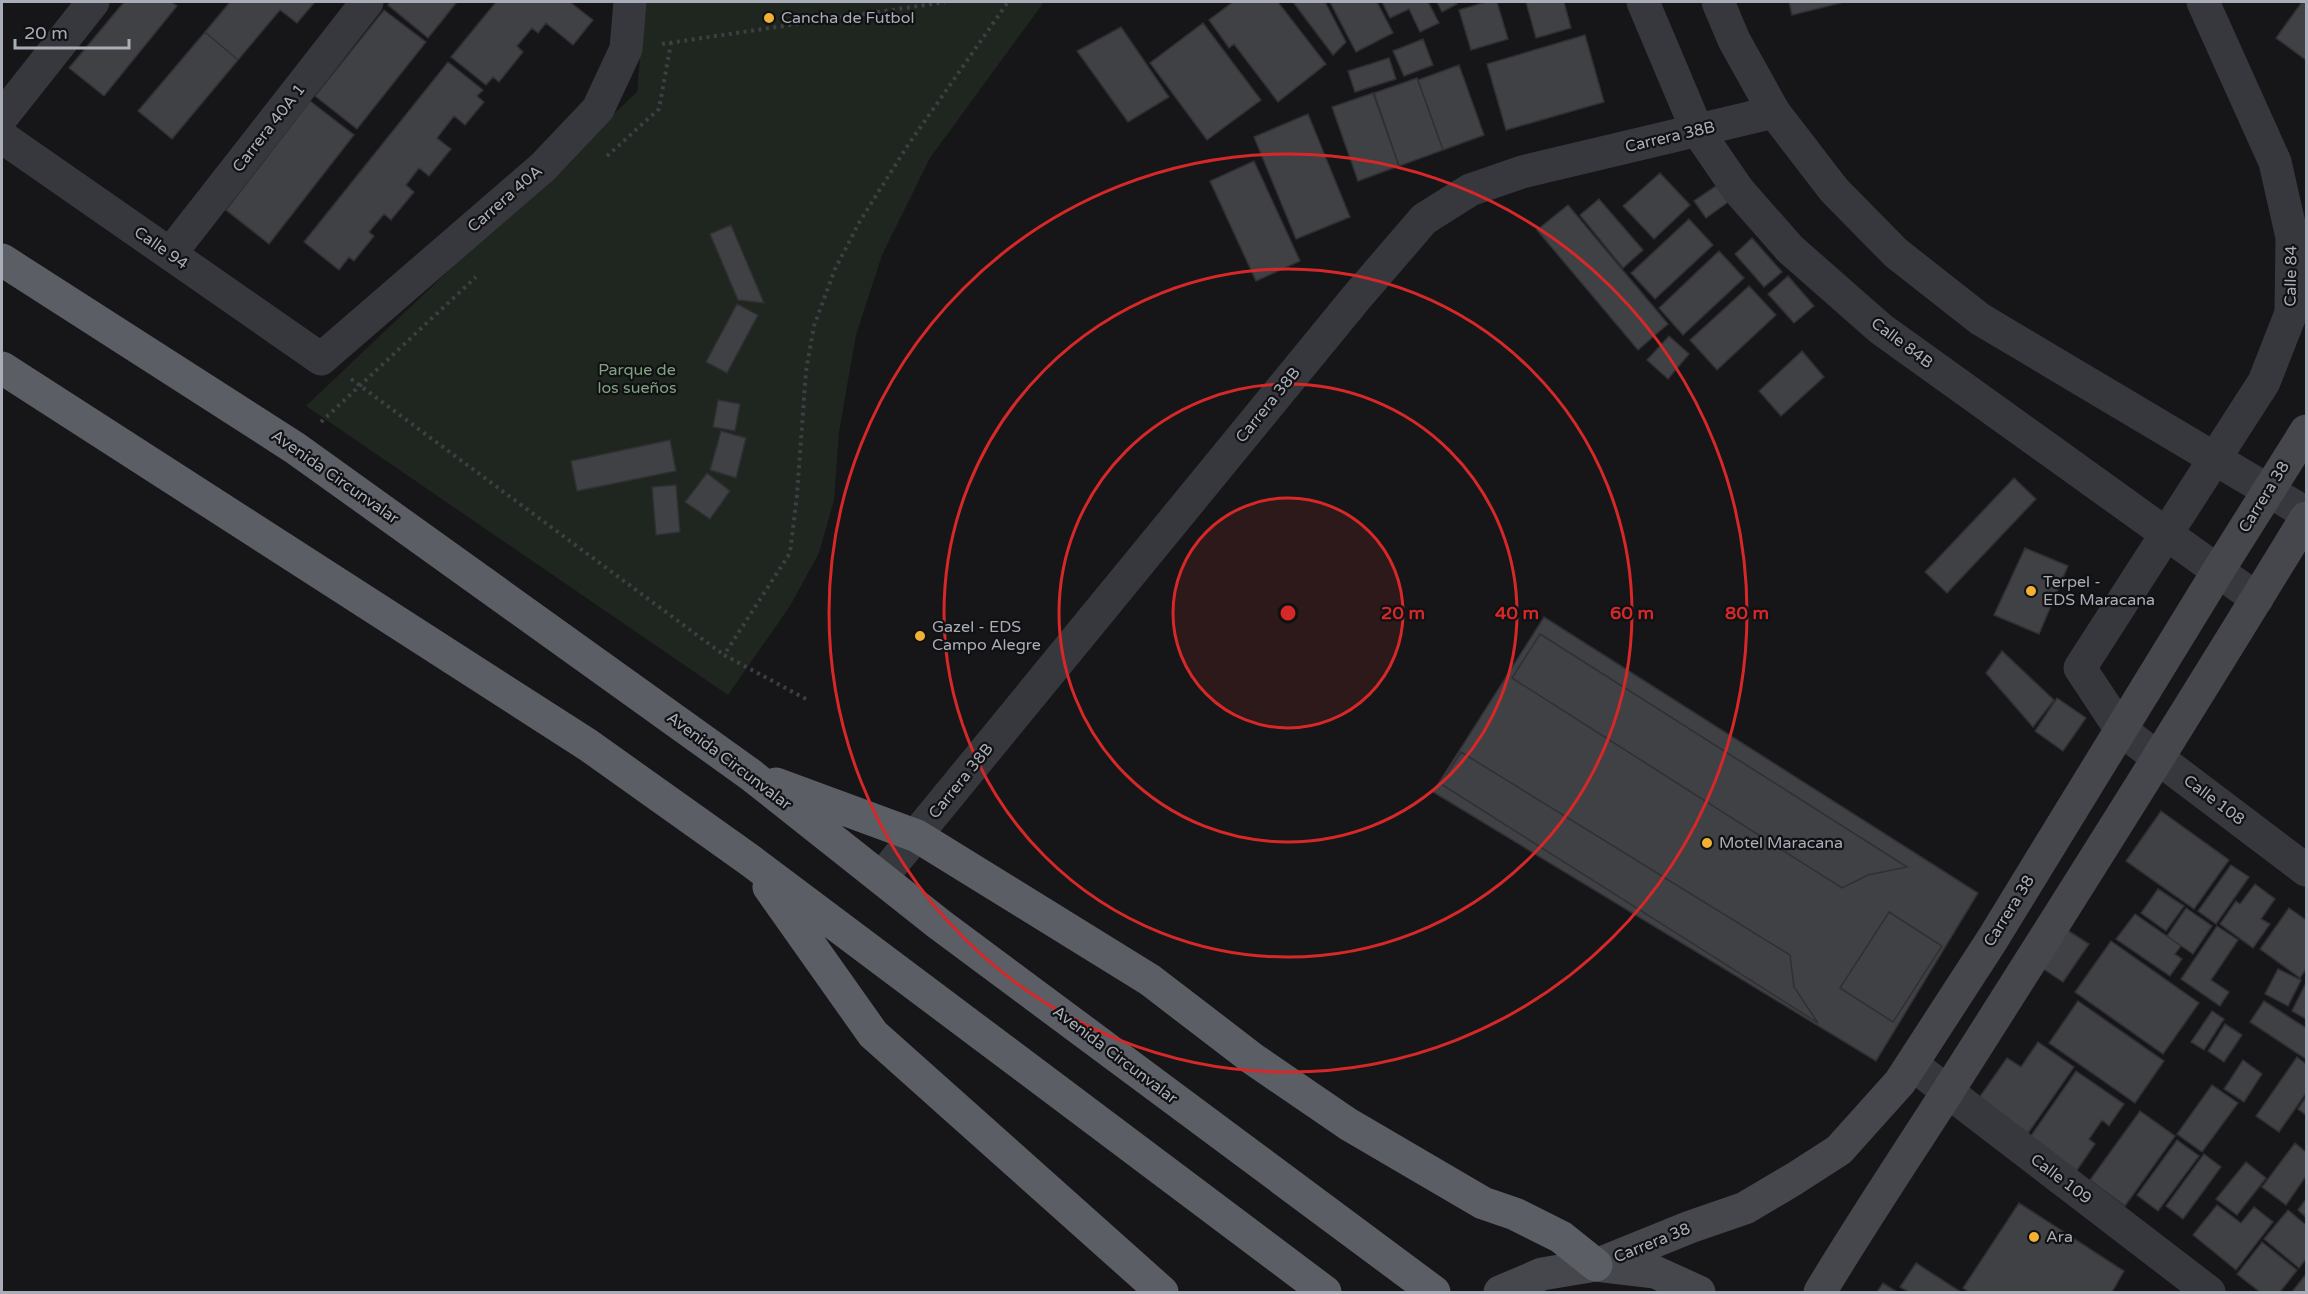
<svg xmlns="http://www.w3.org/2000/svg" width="2308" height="1294" viewBox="0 0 2308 1294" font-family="'Varela Round',sans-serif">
	<rect width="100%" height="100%" fill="#161618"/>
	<!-- green -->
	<path fill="#1e261f" d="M645,2H1044L930,158L882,255L856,335L839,432L834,500L819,553L790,606L728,695L306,406L637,92Z"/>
	<!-- building -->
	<path fill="#404145" stroke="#303034" stroke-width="1.5" d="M124,2H171L177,6L104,96L69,68Z
		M230,2H315L297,23L280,10L238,60L205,32Z
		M390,2H457L428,38L388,5Z
		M496,2H570L593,20L573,45L546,23L538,33L532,28L517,46L523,52L499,82L493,77L486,85L451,57Z
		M1233,2H1278L1326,64L1278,102L1234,44L1229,48L1209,20Z
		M1293,2H1325L1346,42L1333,55Z
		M1330,2H1377L1393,33L1356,52Z
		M1382,2H1428L1439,23L1420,32L1409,9L1390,18Z
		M1437,2H1455L1457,4L1442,12Z
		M1486,2H1497L1508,39L1471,50L1459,10Z
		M1526,2H1564L1571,28L1536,38Z
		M1789,2H1844L1792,15Z
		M2302,2H2306V60L2276,38Z
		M384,10L426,42L357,129L315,96Z
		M1203,23L1261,100L1207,140L1150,63Z
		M1121,27L1169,97L1128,122L1077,51Z
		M205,32L238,60L172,139L138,111Z
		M1585,35L1604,102L1506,130L1487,64Z
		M1423,39L1433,65L1404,76L1393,51Z
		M1389,58L1396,79L1355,92L1348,71Z
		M448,62L483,90L477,96L484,102L465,125L454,116L437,138L451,149L429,176L419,168L406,185L414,192L391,220L384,214L369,232L374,236L354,261L349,257L339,270L304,242Z
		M1459,65L1484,135L1443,150L1418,80Z
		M1417,78L1443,150L1399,166L1374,93Z
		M1373,93L1399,166L1358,181L1332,107Z
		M310,101L354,135L269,244L226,210Z
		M1308,114L1350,217L1296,239L1254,137Z
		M1254,161L1300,261L1256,281L1210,181Z
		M1660,173L1690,205L1654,239L1623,206Z
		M1716,186L1728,202L1706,218L1694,201Z
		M1599,199L1643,250L1623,268L1580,215Z
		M1568,205L1668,324L1638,350L1537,230Z
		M1689,219L1713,245L1655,299L1631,273Z
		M731,225L764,303L738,300L710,234Z
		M1752,238L1782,272L1764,287L1735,254Z
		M1719,251L1744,278L1683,335L1659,308Z
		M1788,276L1814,306L1794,323L1768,294Z
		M1749,286L1776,315L1717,370L1690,340Z
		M737,304L758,315L727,373L706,362Z
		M1669,336L1689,354L1668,379L1647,360Z
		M1802,351L1824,377L1781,416L1759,391Z
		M718,400L740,404L735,431L713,427Z
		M721,431L746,438L736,478L710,470Z
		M670,440L676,471L577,491L571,461Z
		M707,473L730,491L710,519L685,502Z
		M2014,478L2036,499L1947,593L1925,572Z
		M676,485L680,532L656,535L652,487Z
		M2025,548L2068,566L2039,634L1994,615Z
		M1544,617L1978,893L1876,1061L1433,792Z
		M1540,634L1907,867L1868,875L1842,888L1512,678Z
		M2002,651L2054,700L2033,727L1986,673Z
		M2057,698L2086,718L2063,751L2035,731Z
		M1461,752L1790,955L1794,987L1818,1023L1441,784Z
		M2161,811L2229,860L2194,909L2126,861Z
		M2231,865L2249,877L2216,924L2198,911Z
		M2255,884L2275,899L2261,919L2270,924L2253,948L2220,924L2236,901L2240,904Z
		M2158,889L2184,906L2166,931L2141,913Z
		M2186,908L2212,926L2193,954L2167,936Z
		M2289,908L2306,920V969L2300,978L2260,949Z
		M1889,912L1942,946L1893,1022L1840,988Z
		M2135,914L2181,946L2175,954L2182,959L2170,976L2116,939Z
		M2217,926L2238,940L2211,980L2229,992L2220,1006L2181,979Z
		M2064,928L2089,944L2063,982L2039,966Z
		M2111,941L2199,1003L2163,1054L2075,992Z
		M2278,969L2301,980L2288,1006L2265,994Z
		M2306,983V1019L2292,1011Z
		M2078,1001L2164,1061L2135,1103L2049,1043Z
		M2264,1001L2306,1028V1059L2250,1022Z
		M2212,1011L2224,1019L2204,1050L2191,1042Z
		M2225,1024L2242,1035L2224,1062L2208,1051Z
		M2038,1042L2074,1067L2024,1139L1974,1105L2007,1058L2021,1067Z
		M2297,1057L2306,1064V1093L2279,1132L2256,1116Z
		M2243,1060L2262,1074L2244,1102L2224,1089Z
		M2076,1071L2124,1104L2109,1126L2102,1120L2089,1139L2095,1144L2075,1173L2028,1140Z
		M2212,1085L2238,1103L2202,1152L2177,1134Z
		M2306,1097V1115L2298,1109Z
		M2140,1111L2175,1136L2125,1206L2090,1180Z
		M2177,1140L2199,1156L2158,1211L2137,1195Z
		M2295,1143L2306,1152V1176L2286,1205L2262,1187Z
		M2204,1154L2221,1167L2183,1219L2166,1206Z
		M2246,1162L2266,1178L2237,1215L2216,1199Z
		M2306,1199V1217L2298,1210Z
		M2019,1203L2124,1271L2112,1292H1969L1963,1288Z
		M2217,1205L2241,1223L2254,1207L2273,1222L2236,1270L2193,1235Z
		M2288,1210L2306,1225V1259L2299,1268L2264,1239Z
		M2262,1242L2297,1270L2280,1292H2260L2237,1274Z
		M1916,1263L1961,1292H1909L1900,1287Z
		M2306,1274V1292H2292Z
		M1883,1283L1897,1292H1877Z"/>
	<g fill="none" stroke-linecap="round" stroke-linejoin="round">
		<!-- path -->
		<path stroke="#3d3f44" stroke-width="4" stroke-dasharray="3 4.5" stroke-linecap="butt" d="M662,44L945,2
			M607,156L659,109L671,43
			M351,379L724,655
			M321,422L476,277
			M806,699L724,655L790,553L797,495L806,371L814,326L835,269L860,221L908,145L1008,2"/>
		<!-- minor -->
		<path stroke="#37383d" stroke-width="33" d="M2203,2L2275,162L2292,237L2291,313L2264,382L2080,668L2121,730L2306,870
			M2,117L93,2
			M2,137L321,359L543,167L598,109L626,49L630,2
			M170,254L367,2
			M881,878L1356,298L1424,219L1470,190L1522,172L1774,112
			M1913,1065L2209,1292"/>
		<!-- tertiary -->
		<path stroke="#37383d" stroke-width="33" d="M1643,2L1697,130L1739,191L1790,249L1881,329L2257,599
			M1718,2L1734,40L1774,112L1834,190L1896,253L1980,319L2306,513"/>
		<!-- secondary -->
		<path stroke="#45474d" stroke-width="33" d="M1596,1265L1690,1227L1745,1208L1794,1179L1839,1150L1900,1082L1992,940L2218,571L2306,431
			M1500,1292L1542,1274L1596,1265L1655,1272L1699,1292
			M1820,1292C1861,1224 1905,1158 1948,1091C2069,901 2189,710 2306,518"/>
		<!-- trunk -->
		<path stroke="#5b5e65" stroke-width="33" d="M2,260L295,448L751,775L939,924L1434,1292
			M2,368L588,745L751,861L1325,1292
			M776,784L917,836L1150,980L1253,1059L1348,1124L1483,1203L1515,1214L1561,1237L1596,1265
			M769,887L873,1034L1162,1292"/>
	</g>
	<!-- distance rings -->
	<circle cx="1288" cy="613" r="115" fill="#d62828" fill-opacity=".12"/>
	<g fill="none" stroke="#d62828" stroke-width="3">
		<circle cx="1288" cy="613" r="115"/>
		<circle cx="1288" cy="613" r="229"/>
		<circle cx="1288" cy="613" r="344"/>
		<circle cx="1288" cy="613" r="459"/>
	</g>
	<!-- markers -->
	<g fill="#f2b134" stroke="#111113" stroke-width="2">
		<circle cx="769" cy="18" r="6"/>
		<circle cx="2031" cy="591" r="6"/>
		<circle cx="920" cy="636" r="6"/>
		<circle cx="1707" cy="843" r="6"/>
		<circle cx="2034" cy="1237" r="6"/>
	</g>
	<g text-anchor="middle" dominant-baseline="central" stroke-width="4.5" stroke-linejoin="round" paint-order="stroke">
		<!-- poi labels -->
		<g font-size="16" fill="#a8adb8" stroke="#111113" text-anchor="start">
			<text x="781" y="18">Cancha de Futbol</text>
			<text x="2043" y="582">Terpel -<tspan x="2043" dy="18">EDS Maracana</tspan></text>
			<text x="932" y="627">Gazel - EDS<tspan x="932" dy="18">Campo Alegre</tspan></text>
			<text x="1719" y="843">Motel Maracana</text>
			<text x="2046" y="1237">Ara</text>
		</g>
		<!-- street labels -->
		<g font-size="16" fill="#a8adb8" stroke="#111113">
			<text transform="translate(269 128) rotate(-52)">Carrera 40A 1</text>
			<text transform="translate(1670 137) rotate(-13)">Carrera 38B</text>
			<text transform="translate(505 199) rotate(-41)">Carrera 40A</text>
			<text transform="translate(161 248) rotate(35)">Calle 94</text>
			<text transform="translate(2291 276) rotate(-89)">Calle 84</text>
			<text transform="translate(1902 343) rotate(37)">Calle 84B</text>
			<text transform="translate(1268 405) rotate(-51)">Carrera 38B</text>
			<text transform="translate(335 477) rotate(35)">Avenida Circunvalar</text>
			<text transform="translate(2264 497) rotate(-58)">Carrera 38</text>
			<text transform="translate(729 761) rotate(37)">Avenida Circunvalar</text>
			<text transform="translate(961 781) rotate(-51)">Carrera 38B</text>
			<text transform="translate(2214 800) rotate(37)">Calle 108</text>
			<text transform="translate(2009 911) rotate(-58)">Carrera 38</text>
			<text transform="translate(1115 1055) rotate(37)">Avenida Circunvalar</text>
			<text transform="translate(2061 1179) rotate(37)">Calle 109</text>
			<text transform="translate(1652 1243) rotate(-22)">Carrera 38</text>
		</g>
		<!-- park labels -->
		<g font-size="16" fill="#7fa381" stroke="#111113">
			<text x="637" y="370">Parque de<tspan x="637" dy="18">los sueños</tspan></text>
		</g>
	</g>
	<circle cx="1288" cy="613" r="9" fill="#d62828" stroke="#111113" stroke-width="3"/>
	<g font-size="18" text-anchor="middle" font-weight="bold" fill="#d62828" stroke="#111113" stroke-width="4.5" stroke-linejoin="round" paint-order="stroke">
		<text x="1403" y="619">20 m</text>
		<text x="1517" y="619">40 m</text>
		<text x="1632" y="619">60 m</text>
		<text x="1747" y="619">80 m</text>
	</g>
	<!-- border -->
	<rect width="2308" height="1294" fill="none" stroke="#a8adb8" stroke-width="6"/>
	<!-- scale -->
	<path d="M15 39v9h114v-9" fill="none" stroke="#a8adb8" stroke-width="3"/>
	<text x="24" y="39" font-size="18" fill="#a8adb8" stroke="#111113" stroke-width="4.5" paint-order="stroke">20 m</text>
</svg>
